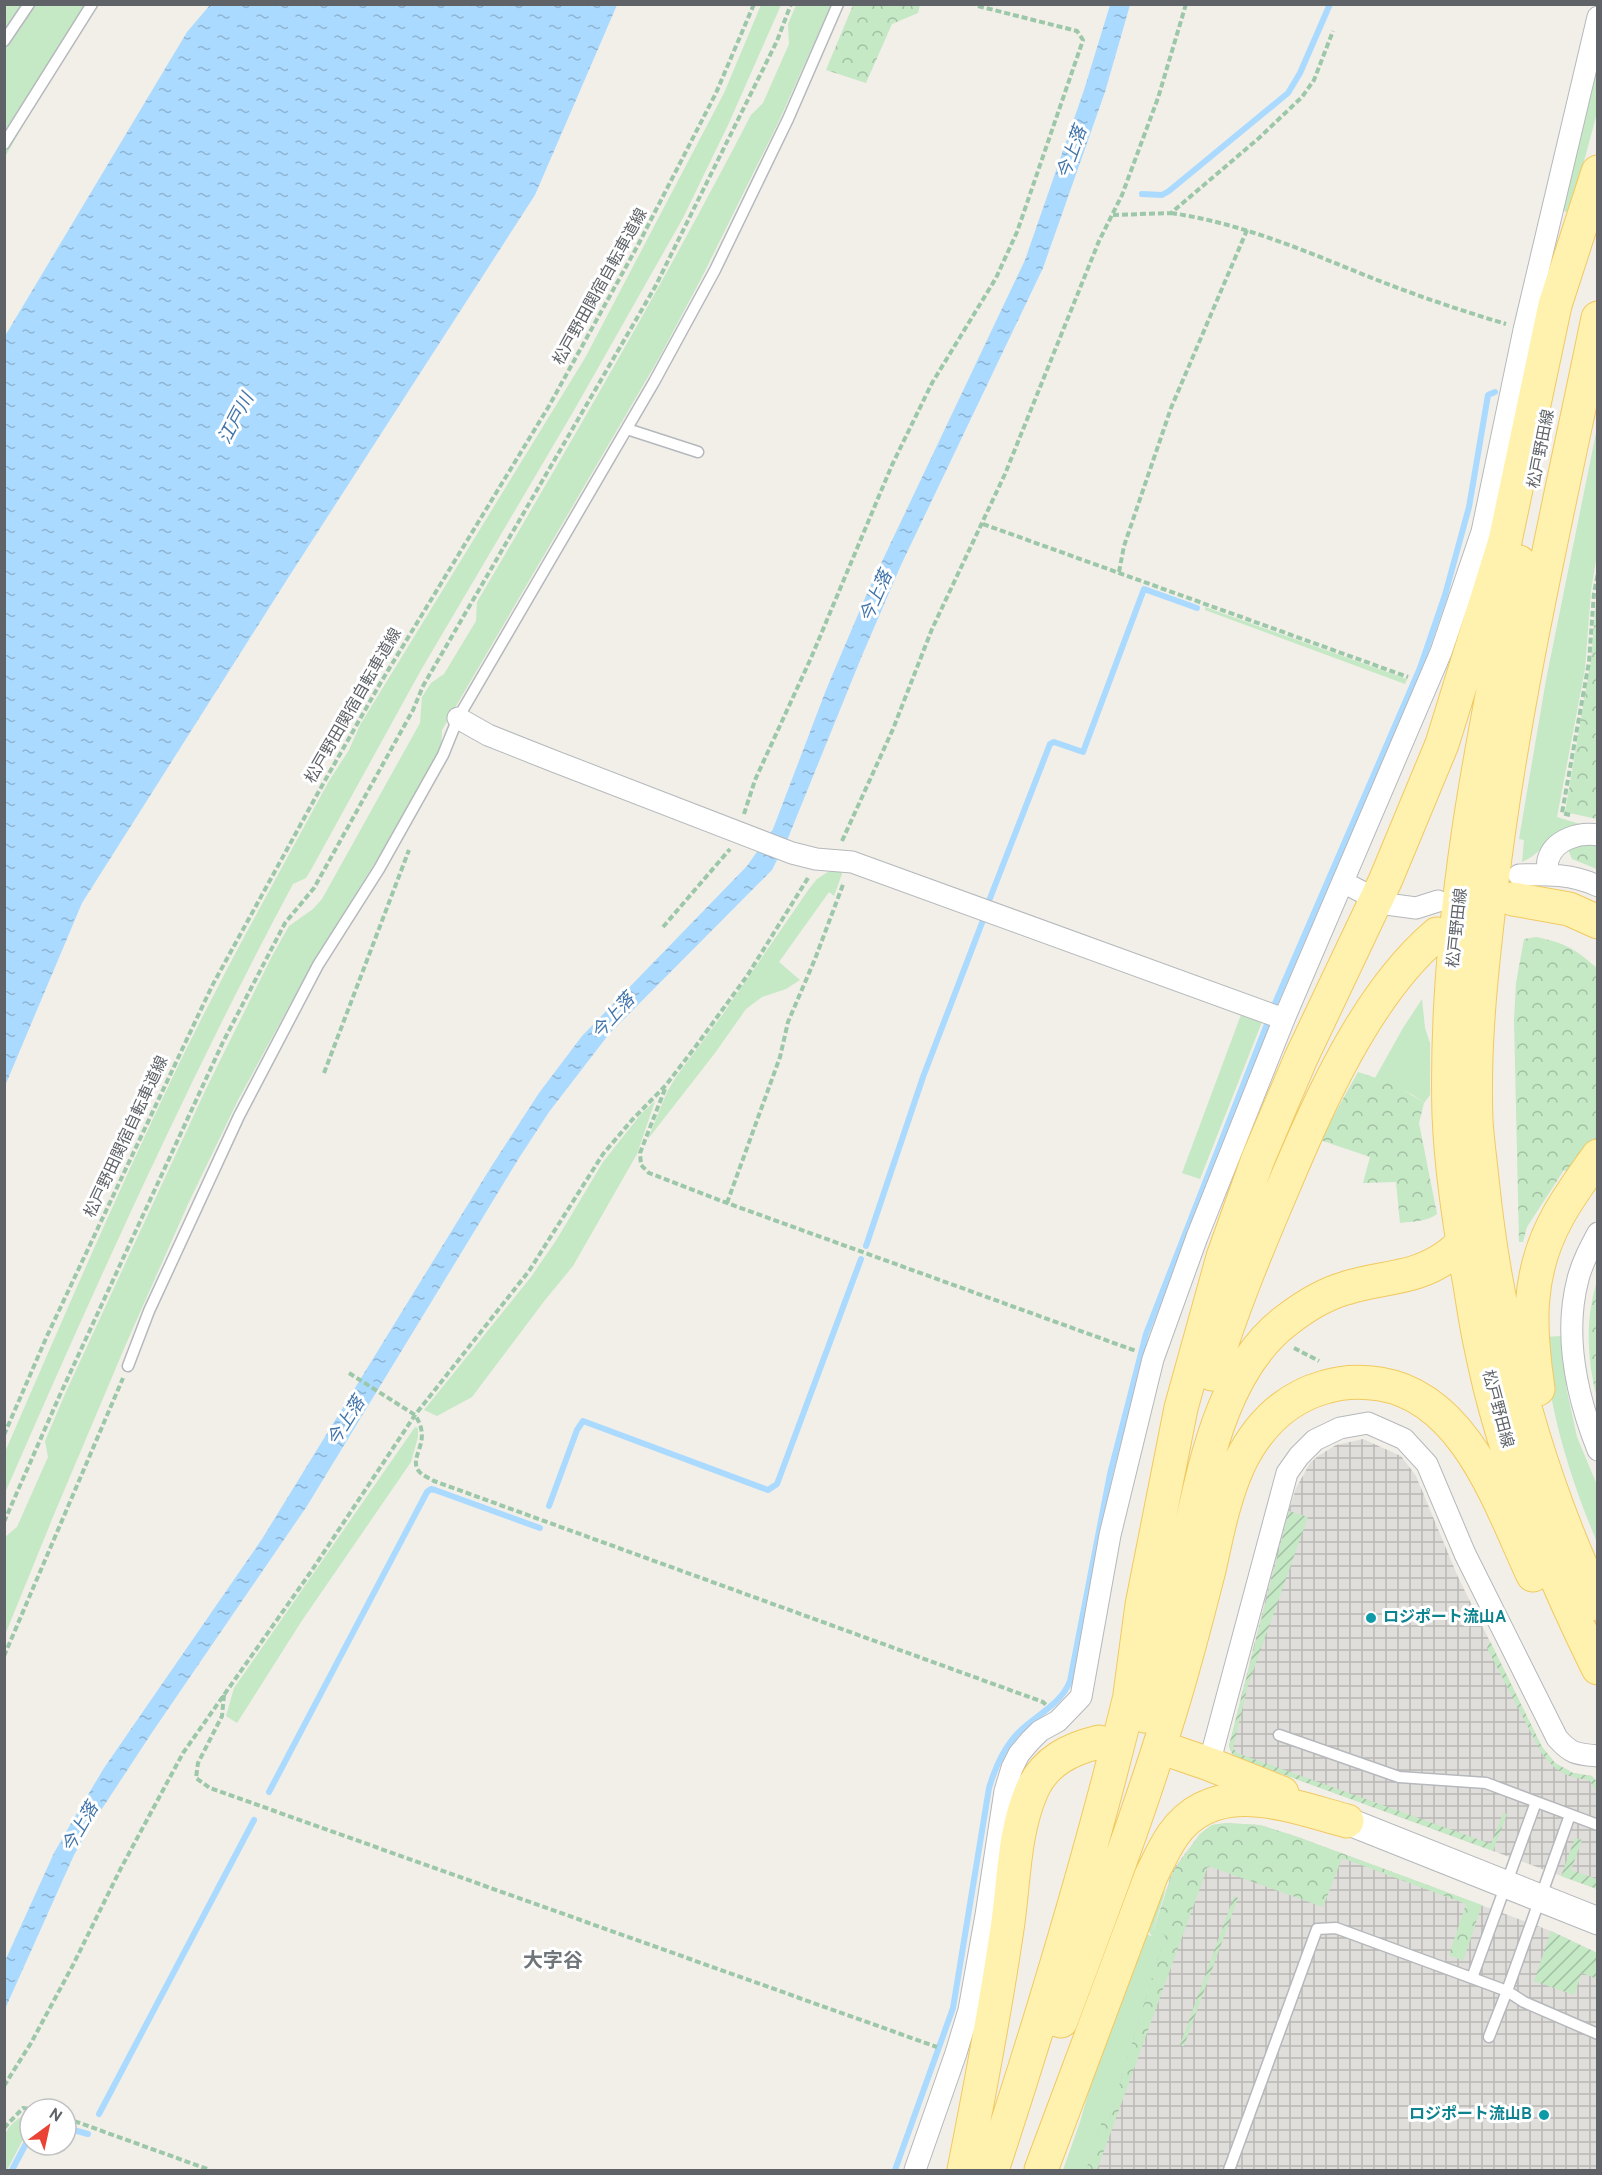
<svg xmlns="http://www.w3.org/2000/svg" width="1602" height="2175" viewBox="0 0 1602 2175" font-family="Overpass,'Noto Sans JP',sans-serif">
	<defs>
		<pattern id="industrial-grid" width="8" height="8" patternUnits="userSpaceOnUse" patternTransform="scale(1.5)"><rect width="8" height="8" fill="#e0deda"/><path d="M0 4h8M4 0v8" fill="none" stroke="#b9b8b5"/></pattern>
		<pattern id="forest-crowns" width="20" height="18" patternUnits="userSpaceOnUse" patternTransform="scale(1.5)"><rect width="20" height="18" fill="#c5e8c5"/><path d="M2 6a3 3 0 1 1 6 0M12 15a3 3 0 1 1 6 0" fill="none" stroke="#a3c0a4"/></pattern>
		<pattern id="garden-furrows" width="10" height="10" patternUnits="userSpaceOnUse" patternTransform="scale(1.5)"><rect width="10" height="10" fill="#c5e8c5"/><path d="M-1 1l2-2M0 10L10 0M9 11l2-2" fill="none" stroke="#a3c0a4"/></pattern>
		<pattern id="water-ripples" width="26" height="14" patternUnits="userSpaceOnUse" patternTransform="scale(1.5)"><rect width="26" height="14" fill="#aadaff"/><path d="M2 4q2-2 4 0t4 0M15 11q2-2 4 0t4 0" fill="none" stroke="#8eb4d2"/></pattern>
	</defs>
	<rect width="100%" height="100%" fill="#f1efe8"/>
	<!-- industrial -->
	<path fill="url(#industrial-grid)" d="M1363,1439L1401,1456L1416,1476L1458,1577L1542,1747L1555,1763L1573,1773L1592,1776L1597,1782V1889L1233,1756L1229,1746L1282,1532L1296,1488L1310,1463L1318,1456L1336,1445Z
		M1226,1823L1260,1825L1295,1836L1551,1931L1597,1953V2170H1086L1172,1871L1200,1834L1212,1825Z"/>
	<!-- green -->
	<path fill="#c5e8c5" d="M5,5H92L5,157Z
		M761,5H781L728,125L683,218L573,412L421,670L312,868L306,878L293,884C187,1082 95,1287 5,1493V1452C61,1323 117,1193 178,1066C225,969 278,875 329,781L349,750L360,725L585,358L724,93Z
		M796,5H831L778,123L702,277L659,358L442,730L441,749L398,826L313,962L238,1100L188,1204L126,1344L55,1512L5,1635V1537L17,1527L48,1457L45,1441L65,1394L206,1089L271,958L289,926L313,909L322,899L420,723L422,697L431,683L444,674L476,621L477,602C572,441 665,281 751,115L763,103L789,44L788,24Z
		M1597,49V113L1570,213L1560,210Z
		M1597,428V554L1591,591L1585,669L1557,817L1583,825C1549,828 1548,851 1522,862L1524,840L1519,839L1546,680Z
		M1205,607L1407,679L1405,684L1205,610Z
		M834,868L840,869L842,874L834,896L829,892L779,962L800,980L786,989L762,997L746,1009L715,1053L648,1139L667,1092L676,1077L723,1014L809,889L817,879Z
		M1422,999L1425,1028L1430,1043V1095L1424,1103L1413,1095L1375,1078L1403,1028Z
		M1242,1012L1264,1017L1200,1179L1182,1173Z
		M655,1101L637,1154L573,1266L545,1300L472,1397L437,1416L424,1410L531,1277L557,1239L603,1162L641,1114Z
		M1561,1336L1567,1391L1577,1437L1597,1485V1542C1571,1481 1546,1403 1545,1337Z
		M415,1427L418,1428V1437L411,1462L301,1622L237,1723L226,1716L234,1688Z
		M1166,1889L1153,1930L1165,1935L1109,2119H1103L1086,2170H1063L1080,2122L1111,2013L1141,1933L1152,1936L1146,1927H1143Z
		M30,2113V2126L7,2170H5C4,2162 2,2143 5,2135C8,2126 20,2115 30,2113Z"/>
	<!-- forest -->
	<path fill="url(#forest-crowns)" d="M853,5H920L918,13L892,24L866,83L826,70Z
		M1597,589V819L1565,812L1591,660Z
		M1597,842V869L1572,859L1568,849L1575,844Z
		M1536,937C1565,943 1574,948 1597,968V1141L1573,1176L1564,1170L1527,1227L1523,1242H1519L1514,1020L1516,983L1524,939Z
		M1358,1072C1381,1079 1404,1089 1424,1103L1419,1123L1437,1214C1427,1222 1413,1221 1400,1223L1396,1182L1363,1183L1370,1157L1320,1140Z
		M1597,1281V1398C1587,1360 1585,1319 1597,1281Z
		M1226,1823L1260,1825L1295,1836L1482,1905L1463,1961L1449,1955L1466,1904L1342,1858L1323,1907L1208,1866L1097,2170H1086L1103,2118L1109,2119L1165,1935L1153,1931L1173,1871L1200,1834L1212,1825Z"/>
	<!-- garden -->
	<path fill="url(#garden-furrows)" d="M1289,1511L1308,1517L1248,1685L1233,1748L1237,1753L1491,1844L1503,1813L1507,1814L1493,1851L1233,1756L1229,1746Z
		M1490,1641L1542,1747L1555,1763L1573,1773L1592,1776L1597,1782V1792L1589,1780C1565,1777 1557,1772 1542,1754L1487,1648Z
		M1575,1838L1582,1840L1571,1870L1597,1879V1889L1561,1876Z
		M1234,1896L1238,1898L1184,2046L1180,2045Z
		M1551,1931L1597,1953V1979L1582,1973L1574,1995L1534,1981Z"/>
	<!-- water -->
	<path fill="url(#water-ripples)" d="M210,5H617L535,195L288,578L82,903L5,1086V336L187,32Z
		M1110,5H1130L1105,92L1043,268L901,565L861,658L788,838L772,870L609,1034L549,1112L519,1158L307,1506L153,1731L88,1830L74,1855L5,2009V1961L54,1853L77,1813L104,1768L262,1539L491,1167L539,1093L582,1036L747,866L773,829L826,690L868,591L1025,260L1084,90Z"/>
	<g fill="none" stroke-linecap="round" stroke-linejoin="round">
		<!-- stream -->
		<path stroke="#aadaff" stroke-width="6" d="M1142,194L1162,195L1169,191L1288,93L1300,73L1330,4
			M987,906L1050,744L1054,742L1083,752L1144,589L1197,608
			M866,1246L923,1077L985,915
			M549,1506L577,1430L583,1421L768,1490L777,1484L861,1259
			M269,1792L427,1492L431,1489L435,1490L540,1528
			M99,2114L254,1820
			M66,2128L88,2134
			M12,2170L30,2136
			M895,2170L953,2008L989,1788C995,1768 1003,1749 1017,1734C1034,1716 1061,1705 1070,1681L1110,1474L1146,1334L1276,1001L1420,668L1445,595L1469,507L1488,395L1495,392"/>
		<defs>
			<path id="service" d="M4,41L29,4
				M4,144L92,4
				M627,429L698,452
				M128,1366L149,1311L239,1116L318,965L379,869L443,755L458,718L654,382L715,270L788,119L838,4
				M1279,1735L1399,1777L1486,1783L1598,1825
				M1570,1815L1507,1991L1524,2002L1598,2034
				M1472,1978L1507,1991L1489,2037
				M1229,2170L1317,1929L1336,1928L1472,1978L1536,1802"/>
			<path id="minor" d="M458,718L488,735L551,760L792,853L816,859L852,862L1284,1019
				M1548,874C1548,870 1547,864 1548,860C1554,839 1580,832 1598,835
				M1519,875C1546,874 1573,874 1598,886
				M1343,882L1364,893
				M1386,904L1416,908L1438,901
				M1598,1233C1590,1248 1582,1263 1578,1279C1563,1336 1577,1397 1598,1450
				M1209,1764L1287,1473L1299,1456L1315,1440L1340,1428L1368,1423L1404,1439L1427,1464L1465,1554L1557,1738C1571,1754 1576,1754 1598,1756
				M915,2170L956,2053L969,2010L986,1915L1005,1791L1012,1768L1019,1754L1030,1741L1040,1731L1058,1721L1081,1697L1110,1535L1153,1359L1197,1237L1284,1019L1441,652L1482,532L1524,330L1598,17"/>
			<path id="tertiary" d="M1347,1821L1598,1921"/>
			<path id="primary" d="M1598,318C1559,507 1514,697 1491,889C1482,965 1473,1043 1476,1120C1477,1139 1480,1159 1482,1179C1497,1326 1535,1470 1598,1604
				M1519,562C1481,743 1444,928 1449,1115C1451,1166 1459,1218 1467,1268C1472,1294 1475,1321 1481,1347C1503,1458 1548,1566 1598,1668
				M1513,899L1569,909L1598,922
				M1212,1374C1231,1311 1256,1251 1282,1190C1318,1105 1365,995 1437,934
				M1538,1389C1529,1328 1526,1275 1557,1218C1568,1197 1584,1176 1598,1156
				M1129,1702L1142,1605L1181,1408L1223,1257L1258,1159L1301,1058L1386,879L1442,744L1505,541L1555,305L1598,172
				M1145,1716C1158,1665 1171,1614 1183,1562C1202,1483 1217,1372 1287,1320C1305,1306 1325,1294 1346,1288C1383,1276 1416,1280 1449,1255C1459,1247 1467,1241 1473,1229
				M1177,1753L1209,1764L1282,1793
				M1061,2021C1098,1922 1136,1823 1167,1722C1183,1672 1196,1621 1209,1570C1217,1534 1224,1496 1240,1462C1258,1426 1285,1398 1325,1387C1344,1381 1361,1381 1380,1384C1466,1398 1500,1505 1533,1575
				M964,2170C980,2090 995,2010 1007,1929C1014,1884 1013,1833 1032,1790C1045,1761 1070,1749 1099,1742
				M992,2170C1045,2009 1094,1845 1134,1680
				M1041,2170L1151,1876C1158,1862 1164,1848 1173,1835C1215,1775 1290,1806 1347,1821"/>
		</defs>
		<!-- service casing -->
		<use href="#service" stroke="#b5b8bc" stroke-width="13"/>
		<!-- minor casing -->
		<use href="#minor" stroke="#b5b8bc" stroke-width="23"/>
		<!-- tertiary casing -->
		<use href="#tertiary" stroke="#b5b8bc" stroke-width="29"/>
		<!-- primary casing -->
		<use href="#primary" stroke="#f2c960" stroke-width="35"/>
		<!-- path -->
		<path stroke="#9cc7a9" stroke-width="4" stroke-dasharray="6 3" stroke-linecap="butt" d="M1171,213C1240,223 1303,250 1367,276C1412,294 1459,310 1506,324
			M1113,215L1171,213L1259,138L1302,97L1314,80L1333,31
			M983,524L1408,677
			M1119,572L1124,546L1171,408L1247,230
			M744,814L755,780L811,658L892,465L932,383L996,278L1017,232L1083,40L1077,31L978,6
			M1570,815L1562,813L1589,662L1594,593L1598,573
			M842,841L893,729L932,629L1005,474L1099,241L1122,195L1158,98L1186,4
			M663,927L730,849
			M324,1073L409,850
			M665,1089L640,1153L641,1165L649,1173L727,1203L1136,1351
			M727,1203L780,1057L788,1022L815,959L844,882
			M1294,1348L1319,1361
			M349,1373L415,1415C433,1442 409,1455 418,1470C421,1475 429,1478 434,1481L1043,1702L1047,1706
			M4,1435L47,1336L212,986L319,791L381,682L549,406L638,245L716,93L754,4
			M4,1522L59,1397L223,1042L285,923L314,888L413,710L423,686L655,287L777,41L791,4
			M4,1656L123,1378
			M224,1695L222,1716L198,1763L196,1778L210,1788L937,2047
			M4,2086L31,2043L73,1965L120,1870L183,1753L310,1573L415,1415L529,1271L603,1154L632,1120L666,1085L696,1046L747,976L808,878
			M66,2118L210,2170
			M4,2128L23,2108L31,2109"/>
		<!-- service -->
		<use href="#service" stroke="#fff" stroke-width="10"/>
		<!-- minor -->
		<use href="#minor" stroke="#fff" stroke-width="21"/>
		<!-- tertiary -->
		<use href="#tertiary" stroke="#fff" stroke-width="27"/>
		<!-- primary -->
		<use href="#primary" stroke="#fff2af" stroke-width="33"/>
	</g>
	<!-- markers -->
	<g fill="#0f9aa8" stroke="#fff" stroke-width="2">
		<circle cx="1371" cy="1618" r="6"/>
		<circle cx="1544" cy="2115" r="6"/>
	</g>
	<g text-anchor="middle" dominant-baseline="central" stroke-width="6" stroke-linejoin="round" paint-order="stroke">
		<!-- street labels -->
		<g font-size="16" fill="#5f6368" stroke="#fff">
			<text transform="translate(601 287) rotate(-61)">松戸野田関宿自転車道線</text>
			<text transform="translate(1542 449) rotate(-79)">松戸野田線</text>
			<text transform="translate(354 706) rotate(-60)">松戸野田関宿自転車道線</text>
			<text transform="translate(1458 928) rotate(-84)">松戸野田線</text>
			<text transform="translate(127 1137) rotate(-65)">松戸野田関宿自転車道線</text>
			<text transform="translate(1497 1409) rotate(75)">松戸野田線</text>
		</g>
		<!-- culture labels -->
		<g font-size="16" font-weight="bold" fill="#0d838f" stroke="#fff" text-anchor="start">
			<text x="1383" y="1618">ロジポート流山A</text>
			<text x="1532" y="2115" text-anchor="end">ロジポート流山B</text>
		</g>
		<!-- water labels -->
		<g font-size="18" font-style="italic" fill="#4174aa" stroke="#fff">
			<text transform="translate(1073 153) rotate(-70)">今上落</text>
			<text transform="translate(237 419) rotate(-62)">江戸川</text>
			<text transform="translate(877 597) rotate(-66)">今上落</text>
			<text transform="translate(614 1017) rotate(-48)">今上落</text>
			<text transform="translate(347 1422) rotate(-58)">今上落</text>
			<text transform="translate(81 1828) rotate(-60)">今上落</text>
		</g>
		<!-- quarter labels -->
		<g font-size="20" font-weight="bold" fill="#70757a" stroke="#fff">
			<text x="553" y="1962">大字谷</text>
		</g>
	</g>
	<!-- border -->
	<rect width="1602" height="2175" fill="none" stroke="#5f6368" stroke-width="12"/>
	<!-- north arrow -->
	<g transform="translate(48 2127) rotate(33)"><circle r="28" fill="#ffffff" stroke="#bfc1c3" stroke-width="1.5"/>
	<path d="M0-4.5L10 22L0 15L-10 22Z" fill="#ea4335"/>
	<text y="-9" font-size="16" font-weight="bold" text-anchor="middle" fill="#5f6368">N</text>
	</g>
</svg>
